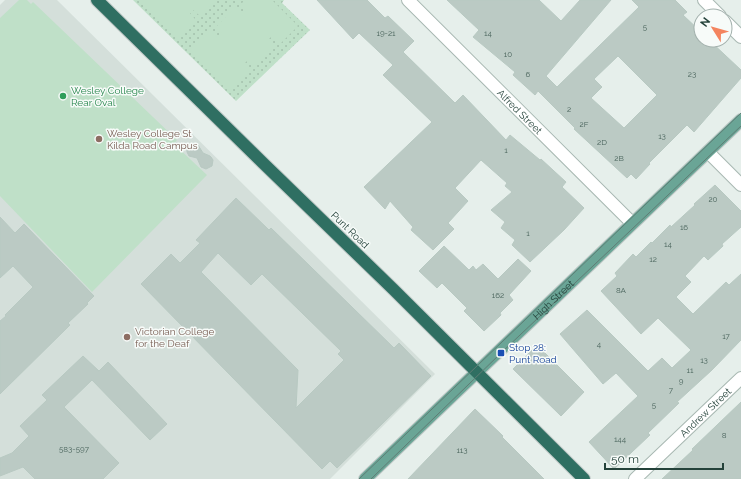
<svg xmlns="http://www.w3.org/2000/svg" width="741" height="479" viewBox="0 0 741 479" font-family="Raleway,sans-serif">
	<defs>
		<pattern id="park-dots" width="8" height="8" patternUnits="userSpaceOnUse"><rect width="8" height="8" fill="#bfe0c8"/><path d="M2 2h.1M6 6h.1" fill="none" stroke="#a4c1ad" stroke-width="1.8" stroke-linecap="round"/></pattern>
	</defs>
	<rect width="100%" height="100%" fill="#e6efeb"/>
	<!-- built -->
	<path fill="#d4dfda" d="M5,0H57L435,374L330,479H0V5Z"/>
	<!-- park -->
	<path fill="url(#park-dots)" d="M133,0H284L282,3L310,30L236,101Z"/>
	<!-- pitch -->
	<path fill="#bfe0c8" d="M19,0H27L31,4L33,2L177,140L174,144L207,175L92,292L0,196V18Z
		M138,0H215L200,16L192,9L189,12L195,19L176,38Z
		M245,0H272L298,26L279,45L271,37L267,41L274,48L255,67L248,60L244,64L251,71L232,90L192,50L210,31L219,39L223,35L216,27L234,8L242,16L246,11L240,5Z"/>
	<!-- building -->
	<path fill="#bbcac4" stroke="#b8c9c2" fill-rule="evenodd" d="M317,0H367L385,18L388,16L414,41L403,52L455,103L463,95L506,140L510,135L540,160L541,159L566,182L562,187L584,208L564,230L530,262L512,245L515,240L501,228L505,222L491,210L512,192L505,186L507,183L481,160L455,188L468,201L448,223L454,229L433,250L411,230L413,227L390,201L385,209L364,187L432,122L383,75L393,65L359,33L353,39Z
		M447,0H539L561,21L580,0H611L546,76L557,87L639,7L632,0H675L687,12L683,15L701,32V40H709L741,70V78L694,132L687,125L649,163L650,164L636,179L631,174L627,178L574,129L575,128L538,91L535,95L513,75L515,72L473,37L479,30ZM618,56L657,95L624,128L591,98L602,87L594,79Z
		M191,144H194L198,145L203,153L210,156L211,157L213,160L212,166L206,169L201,167L197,158L189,156L187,152V149Z
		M715,185L741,211V227L722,244L723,246L708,260L704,256L685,276L691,282L676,297L693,314L726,282L729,285L741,274V340L712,370L677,402L679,403L648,433L650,435L614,469L589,442L638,396L616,373L603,384L560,334L587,310L648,371L662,358L672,368L691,350L658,318L641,334L601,291L617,276L615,273L633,254L636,257L651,242L652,243L670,225L671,227L695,205L694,204Z
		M236,198L269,230L271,228L394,348L399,343L431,376L337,468L330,461L322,469L141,284L171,254L180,263L200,243L196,240ZM218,253L251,285L262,274L341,351L338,354L344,360L296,408L298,370L201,272Z
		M0,217L15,233L24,224L94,296L87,303L88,304L68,323L70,325L0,394V321L6,316L5,315L33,287L13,266L0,278Z
		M444,246L469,270L473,266L476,270L483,264L498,279L518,259L531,271L509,295L513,300L500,313L501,315L484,331L464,311L467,308L442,283L437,288L419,271Z
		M537,345L584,392L561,416L513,369Z
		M83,356L99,371L108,362L167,424L150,440L92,380L64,407L119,463L103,479H35L23,467L0,476V458L12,453L29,436L20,426L47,400L42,395Z
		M741,402V479H662L693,450L692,449Z
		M475,409L503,436L502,437L544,479H408Z"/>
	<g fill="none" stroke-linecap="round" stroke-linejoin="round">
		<defs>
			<g id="minor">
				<path id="s1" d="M408,0L632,223"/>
				<path d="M704,0L720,16"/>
				<path d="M725,21L741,37"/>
				<path d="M708,152L741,185"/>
				<path id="s2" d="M635,479L741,378"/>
			</g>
			<g id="major">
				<path id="s3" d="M365,479L741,120"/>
			</g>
			<path id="highway" d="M97,0L263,163L393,289L584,479"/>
		</defs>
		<!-- minor casing -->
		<use href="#minor" stroke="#a8b8b2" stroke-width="14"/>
		<!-- major casing -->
		<use href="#major" stroke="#c2cac8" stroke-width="14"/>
		<!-- highway casing -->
		<use href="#highway" stroke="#c2cac8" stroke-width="14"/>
		<!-- minor -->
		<use href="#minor" stroke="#fff" stroke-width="12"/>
		<!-- major -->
		<use href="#major" stroke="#6aa596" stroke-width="12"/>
		<!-- highway -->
		<use href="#highway" stroke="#2f6f62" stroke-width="12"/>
		<!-- tram -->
		<path stroke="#5f7d75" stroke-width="1" d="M359,479L741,113
			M371,479L501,353L741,126"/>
	</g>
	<!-- markers -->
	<circle fill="#2e9e5b" stroke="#f7fbf9" stroke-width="1.5" cx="63" cy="96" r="4"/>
	<g fill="#8d6e63" stroke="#f7fbf9" stroke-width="1.5">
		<circle cx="99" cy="139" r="4"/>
		<circle cx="127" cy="337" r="4"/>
	</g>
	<rect fill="#1a4fb4" stroke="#f7fbf9" stroke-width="1.5" x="497" y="349" width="8" height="8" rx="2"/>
	<g text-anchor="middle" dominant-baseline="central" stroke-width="3" stroke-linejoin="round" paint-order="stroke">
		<!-- number labels -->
		<g font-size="8" fill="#4a645c">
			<text x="645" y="27">5</text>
			<text x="386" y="33">19-21</text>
			<text x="488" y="33">14</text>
			<text x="508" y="54">10</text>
			<text x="528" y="74">6</text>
			<text x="692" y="74">23</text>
			<text x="569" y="109">2</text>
			<text x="584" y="124">2F</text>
			<text x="662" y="136">13</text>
			<text x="602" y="142">2D</text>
			<text x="506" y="150">1</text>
			<text x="619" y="158">2B</text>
			<text x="713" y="199">20</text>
			<text x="684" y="227">16</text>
			<text x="528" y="233">1</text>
			<text x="668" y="244">14</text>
			<text x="653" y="259">12</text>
			<text x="621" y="290">8A</text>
			<text x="498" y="295">162</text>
			<text x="726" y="336">17</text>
			<text x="599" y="344">4</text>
			<text x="704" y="360">13</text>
			<text x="690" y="370">11</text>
			<text x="681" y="381">9</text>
			<text x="671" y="390">7</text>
			<text x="654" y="405">5</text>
			<text x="724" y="435">8</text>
			<text x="620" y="439">144</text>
			<text x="74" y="449">583-597</text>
			<text x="462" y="450">113</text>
		</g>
		<!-- leisure labels -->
		<g font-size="10" fill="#27864d" stroke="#f7fbf9" text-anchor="start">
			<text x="71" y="90">Wesley College<tspan x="71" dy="12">Rear Oval</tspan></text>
		</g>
		<!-- street labels -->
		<g font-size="10" fill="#24423a" stroke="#f7fbf9">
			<text stroke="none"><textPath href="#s1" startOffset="158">Alfred Street</textPath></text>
			<text transform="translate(350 230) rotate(44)">Punt Road</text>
			<text stroke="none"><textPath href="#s3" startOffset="260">High Street</textPath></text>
			<text stroke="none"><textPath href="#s2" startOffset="97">Andrew Street</textPath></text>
		</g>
		<!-- education labels -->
		<g font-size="10" fill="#785e54" stroke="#f7fbf9" text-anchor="start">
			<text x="107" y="133">Wesley College St<tspan x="107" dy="12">Kilda Road Campus</tspan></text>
			<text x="135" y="331">Victorian College<tspan x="135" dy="12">for the Deaf</tspan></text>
		</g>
		<!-- transit labels -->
		<g font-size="10" fill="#164399" stroke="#f7fbf9" text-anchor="start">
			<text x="509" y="347">Stop 28:<tspan x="509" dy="12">Punt Road</tspan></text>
		</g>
	</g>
	<!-- north arrow -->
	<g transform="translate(713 28) rotate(307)"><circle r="19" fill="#f7fbf9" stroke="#a3b1ad"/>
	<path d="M0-3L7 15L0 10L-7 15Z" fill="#f4845f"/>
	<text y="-6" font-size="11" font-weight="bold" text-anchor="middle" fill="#24423a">N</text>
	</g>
	<!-- scale -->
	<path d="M605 463v6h118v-6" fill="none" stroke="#24423a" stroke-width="2"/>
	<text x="611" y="463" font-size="12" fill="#24423a" stroke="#f7fbf9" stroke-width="3" paint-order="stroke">50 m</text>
</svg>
